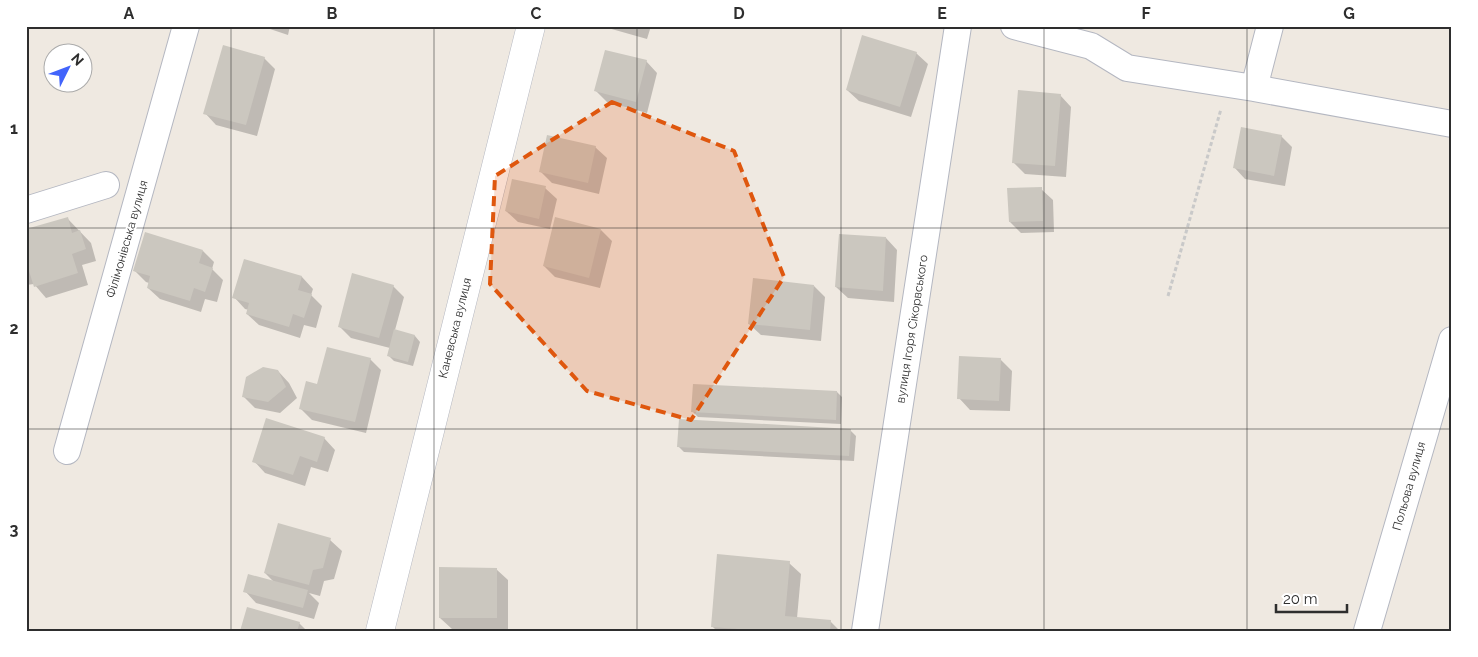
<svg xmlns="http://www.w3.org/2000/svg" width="1478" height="657" viewBox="0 0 1478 657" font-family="Raleway,sans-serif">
	<rect width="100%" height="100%" fill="#efe9e1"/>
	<!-- shadow -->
	<path fill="#0003" d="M261,26H290L288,35Z
		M601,26H651L647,39Z
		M916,53L928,64L911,117L859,101L847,90Z
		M264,58L275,69L257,136L216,125L205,113Z
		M646,61L657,73L647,113L607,102L596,91Z
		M1060,95L1071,107L1066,177L1025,174L1013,162Z
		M1281,136L1292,147L1285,186L1245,179L1234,167Z
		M595,147L607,158L599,194L552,183L540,171Z
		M545,188L557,199L550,229L518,222L506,211Z
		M1041,189L1053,200L1054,232L1021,233L1010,222Z
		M67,218L91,243L96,261L82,265L88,285L46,298L34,284L26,285V231Z
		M601,230L612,241L600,288L555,277L544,266Z
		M886,238L897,250L894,302L848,298L836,287Z
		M203,251L214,262L212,269L223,280L217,302L205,299L201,312L160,299L148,288L149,283L146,282L135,271Z
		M245,260L302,277L313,289L311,295L322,306L316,328L304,325L300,338L259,325L247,314L249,310L245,309L234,297Z
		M393,286L404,297L395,330L415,336L420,342L413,366L394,361L388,355L390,348L351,338L339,326Z
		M814,286L825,297L821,341L761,335L749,324Z
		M370,359L381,370L366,433L312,420L300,408L318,385Z
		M1000,359L1012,371L1010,411L970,410L959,398Z
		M278,371L289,383L297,398L280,413L255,408L244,397Z
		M837,392L842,397L841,424L698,417L693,412Z
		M850,430L856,436L854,461L684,452L678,446Z
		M324,438L335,450L328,472L311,467L305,486L265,473L254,461Z
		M330,540L342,551L334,579L324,581L320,596L309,593L319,603L314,619L256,603L245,591L275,583L265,573Z
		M789,563L801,574L797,618L830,621L840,631H717L712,626Z
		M496,569L508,580V629H452L440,618Z
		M299,623L307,631H241Z"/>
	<!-- building -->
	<path fill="#cbc7bf" d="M862,35L917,52L900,107L846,90Z
		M223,45L265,57L246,125L203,114Z
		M605,50L647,60L636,102L594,91Z
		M1018,90L1061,94L1055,166L1012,163Z
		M1241,127L1282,135L1274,176L1233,168Z
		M547,135L596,146L588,183L539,172Z
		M512,179L546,186L539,219L505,211Z
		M1042,187L1043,221L1009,222L1007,188Z
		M68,217L72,233L80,230L86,249L72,254L78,273L34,287L29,271L26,272V229Z
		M555,217L601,229L589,278L543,266Z
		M145,232L203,250L199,263L213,268L205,292L194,288L190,301L147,288L150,276L133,271Z
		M839,234L886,237L883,291L835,287Z
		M244,259L302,276L298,290L312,294L304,318L293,314L289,327L246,314L249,303L232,298Z
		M352,273L394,285L379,338L338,327Z
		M753,278L814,285L810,330L748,324Z
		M394,329L415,335L408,362L387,356Z
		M327,347L371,358L355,422L299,409L306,381L317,384Z
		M959,356L1001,358L999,401L957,399Z
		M263,367L278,370L286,387L268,402L242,397L246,377Z
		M693,384L837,391L836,420L691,412Z
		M266,418L325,437L317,462L300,456L293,475L252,462Z
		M679,419L851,429L849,456L677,447Z
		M278,523L331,538L323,568L313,570L309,585L264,573Z
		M717,554L790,561L785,616L831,620L830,631H738V629L711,627Z
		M439,567L497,568V618H439Z
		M248,574L308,590L303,608L243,592Z
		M247,607L300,622L297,631H240Z"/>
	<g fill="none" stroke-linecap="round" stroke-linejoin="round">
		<defs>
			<path id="street" d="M1014,26L1091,46L1127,68L1254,88L1452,124
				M1254,88L1270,26
				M26,210L106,185
				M67,451L186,26
				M865,631L958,26
				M1367,631L1452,340"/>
			<path id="secondary" d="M380,631L531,26"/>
		</defs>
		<!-- street casing -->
		<use href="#street" stroke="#b4b7c1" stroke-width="28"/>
		<!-- secondary casing -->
		<use href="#secondary" stroke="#b4b7c1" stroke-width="29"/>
		<!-- path -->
		<path stroke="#c9c9c9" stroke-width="3" stroke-dasharray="4 2.5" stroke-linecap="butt" d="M1168,296L1221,109"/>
		<!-- street -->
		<use href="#street" stroke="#fff" stroke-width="26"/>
		<!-- secondary -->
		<use href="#secondary" stroke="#fff" stroke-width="28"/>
	</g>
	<!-- marked area -->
	<path fill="#df570e" fill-opacity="0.2" stroke="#df570e" stroke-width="4" stroke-dasharray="10 6" stroke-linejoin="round" d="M612,102L734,151L784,277L691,420L587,391L490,284L495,176Z"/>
	<!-- grid -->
	<path fill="none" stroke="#2e2e2e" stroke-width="1" stroke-opacity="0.55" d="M231,26V631M434,26V631M637,26V631M841,26V631M1044,26V631M1247,26V631M26,228H1452M26,429H1452"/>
	<g text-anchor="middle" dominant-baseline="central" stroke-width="4" stroke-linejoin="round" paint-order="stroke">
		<!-- street labels -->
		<g font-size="12" fill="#2e2e2e" stroke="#fff">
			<text transform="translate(127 239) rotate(-74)">Філімонівська вулиця</text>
			<text transform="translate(455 328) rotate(-76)">Каневська вулиця</text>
			<text transform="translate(912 329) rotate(-81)">вулиця Ігоря Сікорвського</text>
			<text transform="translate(1409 486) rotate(-74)">Польова вулиця</text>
		</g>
	</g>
	<!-- border -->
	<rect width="1478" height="657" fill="none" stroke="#ffffff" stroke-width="55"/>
	<!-- north arrow -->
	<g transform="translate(68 68) rotate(48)"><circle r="24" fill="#ffffff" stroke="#ababab"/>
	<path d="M0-4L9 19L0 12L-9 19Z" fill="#4264fb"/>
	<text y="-8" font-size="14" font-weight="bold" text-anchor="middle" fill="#2e2e2e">N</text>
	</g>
	<!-- scale -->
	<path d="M1276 604v8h71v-8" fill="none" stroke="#2e2e2e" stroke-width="2.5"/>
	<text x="1283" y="604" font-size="15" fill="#2e2e2e" stroke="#ffffff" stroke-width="4" paint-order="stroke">20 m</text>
	<rect x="28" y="28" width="1422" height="602" fill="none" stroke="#2e2e2e" stroke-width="2"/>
	<g font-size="16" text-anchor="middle" font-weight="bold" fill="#2e2e2e">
		<text x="129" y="19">A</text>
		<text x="332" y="19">B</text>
		<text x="536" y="19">C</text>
		<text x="739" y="19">D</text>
		<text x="942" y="19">E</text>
		<text x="1146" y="19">F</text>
		<text x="1349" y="19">G</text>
		<text x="14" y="134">1</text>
		<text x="14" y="334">2</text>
		<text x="14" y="535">3</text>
	</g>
</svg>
